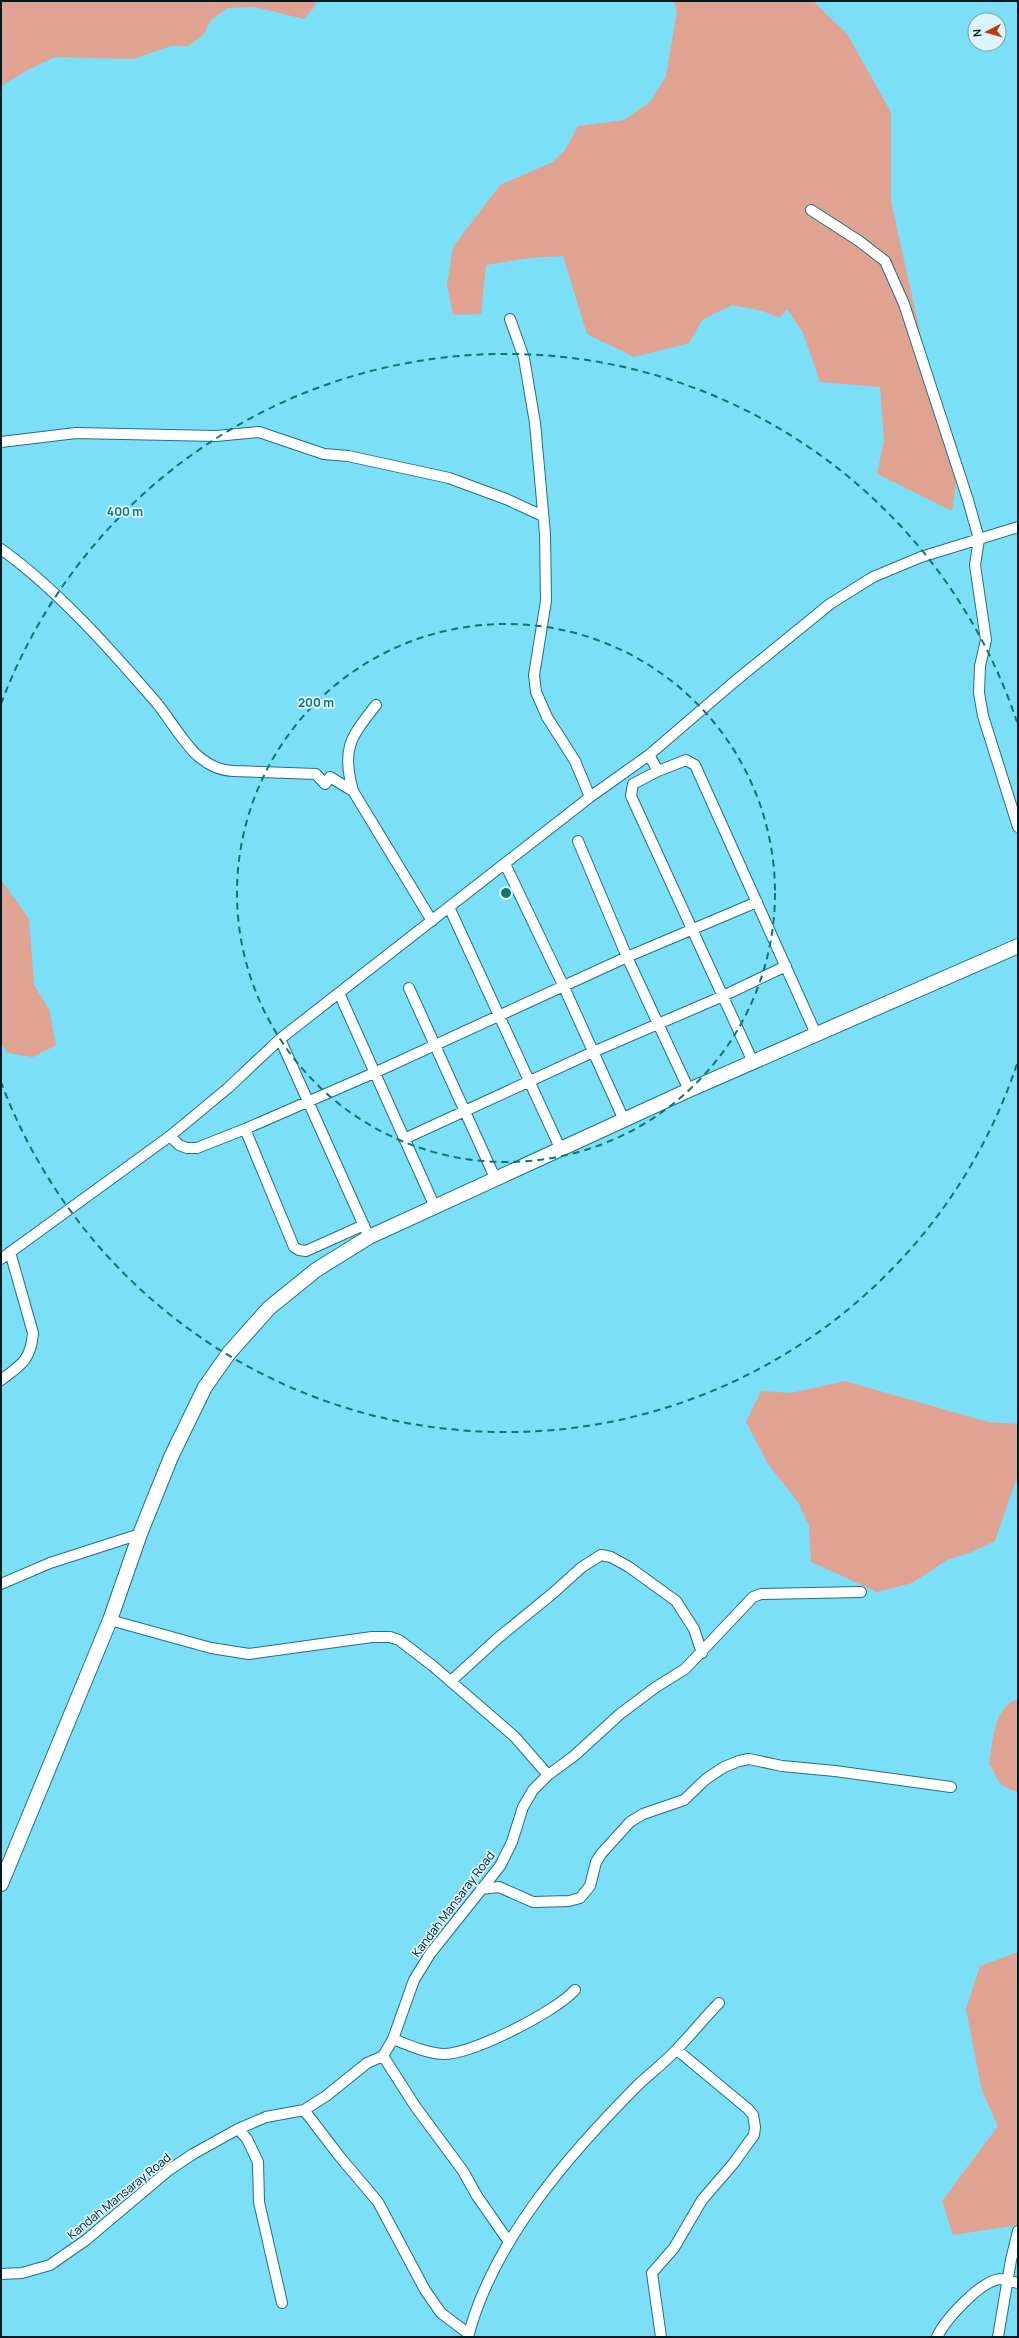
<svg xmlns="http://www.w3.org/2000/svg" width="1019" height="2338" viewBox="0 0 1019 2338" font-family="Manrope,sans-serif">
	<rect width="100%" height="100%" fill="#7cdff8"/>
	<!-- green -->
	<path fill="#e0a291" d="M1,1H311L317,4L304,19L255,7L228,8L211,20L204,34L189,46H171L133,59L55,57L26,71L1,86Z
		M673,1H813L847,34L891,112V201L937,410L958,468L952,511L877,474L884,440L880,387L820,382L803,333L787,309L779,318L763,311L732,305L702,320L689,343L634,357L587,334L563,256L530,258L486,265L481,314L453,315L447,285L453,247L500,185L553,162L565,150L578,126L624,120L651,101L666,76L677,11Z
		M1,880L29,919L34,985L49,1009L56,1045L33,1057L8,1053L1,1043Z
		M845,1381L988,1422L1018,1424V1474L995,1541L972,1552L947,1560L912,1583L877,1592L811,1562L809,1526L798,1502L768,1464L746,1422L761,1391L791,1393Z
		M1018,1699V1793L1001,1785L989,1764C993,1743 993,1706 1018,1699Z
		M1018,1952V2225L953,2235L942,2201L998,2126L982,2091L966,2009L980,1966Z"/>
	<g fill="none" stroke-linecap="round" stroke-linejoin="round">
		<defs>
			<path id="street" d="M811,210L859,241L885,261L904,304L968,500L979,539L975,565L986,640L980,666L979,693L983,716L1018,827
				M510,319L524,358L535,423L545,534L546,601L534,675L536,692L547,717L575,761L590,797
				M1,442L76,433L216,436L259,432L324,454L348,456L449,478L506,499L543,516
				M1,549C58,590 109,648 155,701C168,716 183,743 198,756C209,765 218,770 233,771L316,774L325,784L330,777L353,791
				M376,705C351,737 341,748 353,791L432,921
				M649,755L658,771L686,760L695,765L816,1034
				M658,771L633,784L631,796L753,1062
				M578,841L627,957L689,1090
				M505,864L563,985L624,1120
				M449,907L561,1150
				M409,988L496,1180
				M339,993L435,1207
				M280,1039L369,1237
				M245,1129L294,1247L299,1250L306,1251L364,1225
				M170,1136L179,1145L187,1148H197L245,1129L374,1073L627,957L757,902
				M404,1139L593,1052L723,996L786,966
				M1,1259L170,1136L228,1088L280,1039L590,797L649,755L734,682L830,604L873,577L921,557L1018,527
				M1,1380C21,1365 31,1360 33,1333L10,1252
				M1,1584L50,1563L140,1534
				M110,1620L211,1648L249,1654L372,1637H390L399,1640L433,1666L515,1737L548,1775
				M451,1681L498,1638L552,1594L582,1567L601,1555L611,1557L629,1567L676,1601L694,1629L702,1653
				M481,1889L499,1887L533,1902L569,1901L580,1898L590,1886L596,1862L601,1854L630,1822L643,1814L684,1800L706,1779L724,1767L739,1761L749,1759L782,1766L835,1771L951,1787
				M393,2039C408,2045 426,2053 443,2054C473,2054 555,2012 575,1990
				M383,2056L415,2106L463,2171L477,2196L509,2242
				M304,2110L340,2157L378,2202L425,2290L441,2313L469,2334
				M238,2129L247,2139L258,2162L259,2202L282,2303
				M1,2274L22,2273L50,2265L86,2240L169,2170L193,2154L238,2129L266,2117L304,2110L326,2096L367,2063L383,2056L393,2039L414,1980L430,1954L500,1866L512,1842L523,1807L533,1790L548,1775L574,1756L620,1714L656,1687L685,1669L753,1597L761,1594L861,1592
				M468,2337C493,2240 571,2152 640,2083C652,2072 665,2062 676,2050C691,2035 704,2018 719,2003
				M661,2337L652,2273L674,2248L702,2200L733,2164L754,2135L755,2127L753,2115L748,2109L677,2050
				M937,2337C945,2320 980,2281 1000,2279C1005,2279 1012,2282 1018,2283
				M998,2337L1011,2260L1018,2231"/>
			<path id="secondary" d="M1,1884L110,1620L140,1534L171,1457L205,1387L229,1353L269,1308L316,1270L369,1237L689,1090L1018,946"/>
		</defs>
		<!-- street casing -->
		<use href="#street" stroke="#217183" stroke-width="12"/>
		<!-- secondary casing -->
		<use href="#secondary" stroke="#217183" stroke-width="16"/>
		<!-- street -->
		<use href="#street" stroke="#fff" stroke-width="10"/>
		<!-- secondary -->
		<use href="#secondary" stroke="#fff" stroke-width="14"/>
	</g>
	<!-- distance rings -->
	<g fill="none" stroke="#0f766e" stroke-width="2" stroke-dasharray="7 5">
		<circle cx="506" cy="893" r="269"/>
		<path d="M1017 1064A539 539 0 0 1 1 1082M1 704A539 539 0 0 1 1017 722"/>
	</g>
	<g text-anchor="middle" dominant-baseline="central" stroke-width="3.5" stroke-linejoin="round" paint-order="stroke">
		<!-- street labels -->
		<g font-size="12" fill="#001a21" stroke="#daf5fc">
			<text transform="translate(453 1904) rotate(-53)">Kandah Mansaray Road</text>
			<text transform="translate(119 2196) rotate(-39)">Kandah Mansaray Road</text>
		</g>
	</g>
	<circle cx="506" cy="893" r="6" fill="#0f766e" stroke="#daf5fc" stroke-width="2"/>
	<g font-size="12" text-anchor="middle" font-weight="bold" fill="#0f766e" stroke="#daf5fc" stroke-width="3.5" stroke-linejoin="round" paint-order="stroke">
		<text x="125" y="516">400 m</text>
		<text x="316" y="707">200 m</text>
	</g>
	<!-- border -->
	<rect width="1019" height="2338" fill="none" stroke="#001a21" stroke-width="4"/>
	<!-- north arrow -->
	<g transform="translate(987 32) rotate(264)"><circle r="19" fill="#daf5fc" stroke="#839da4"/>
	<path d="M0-3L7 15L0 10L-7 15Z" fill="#c1380e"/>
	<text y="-6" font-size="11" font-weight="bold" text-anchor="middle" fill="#001a21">N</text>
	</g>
</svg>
